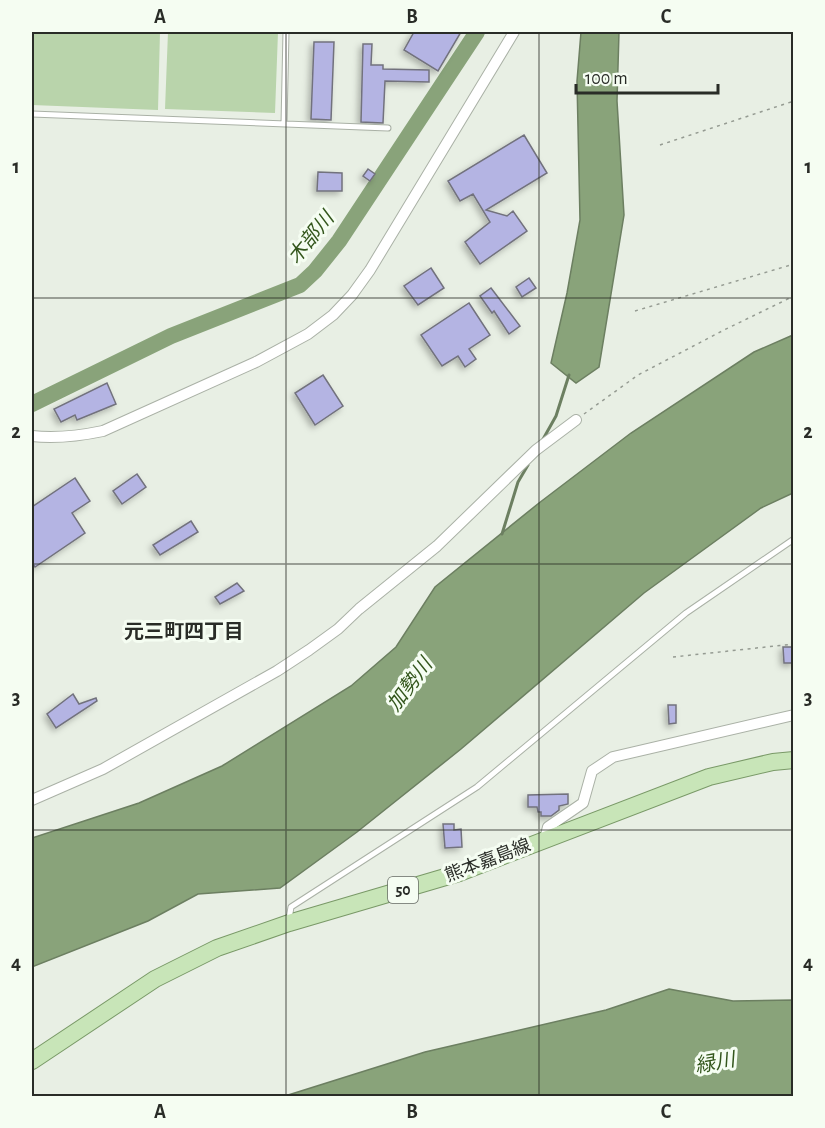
<svg xmlns="http://www.w3.org/2000/svg" width="825" height="1128" viewBox="0 0 825 1128" font-family="'Alegreya Sans','Noto Sans JP',sans-serif">
	<defs>
		<filter id="shadow"><feDropShadow dx="-3" dy="3" stdDeviation="3" flood-color="#0004"/></filter>
	</defs>
	<rect width="100%" height="100%" fill="#e8efe4"/>
	<!-- green -->
	<path fill="#b9d4ab" d="M32,32H160L158,110L32,105Z
		M168,32H278L275,113L165,109Z"/>
	<!-- water -->
	<path fill="#89a37a" stroke="#6c7f61" stroke-width="1.5" d="M581,32H619L617,101L624,215L599,367L576,383L551,363L567,293L580,220L577,81Z
		M793,335V493L761,508L644,593L461,749L357,832L280,888L198,894L148,921L32,967V838L139,803L222,766L351,686L396,647L435,587L539,503L631,433L754,352Z
		M669,989L733,1001L793,1000V1096H285L425,1052L606,1010Z"/>
	<g fill="none" stroke-linecap="round" stroke-linejoin="round">
		<!-- stream -->
		<path stroke="#6c7f61" stroke-width="3" d="M542,441L556,416L569,375
			M502,534L518,482L528,465"/>
		<!-- river -->
		<path stroke="#89a37a" stroke-width="16" d="M32,404L171,336L300,285L315,271L339,241L477,32"/>
	</g>
	<!-- building -->
	<path fill="#b4b4e3" stroke="#72727d" stroke-width="1.5" filter="url(#shadow)" d="M414,32H461L438,71L404,50Z
		M314,42H334L331,120L311,119Z
		M363,44H372L371,65H383V69L429,70V82L385,81L383,123L361,122Z
		M524,135L547,173L486,210L507,216L513,211L527,231L480,264L465,242L490,222L473,194L460,201L448,181Z
		M368,169L375,174L370,181L363,176Z
		M318,172L342,173V191H317Z
		M431,268L444,288L418,305L404,286Z
		M529,278L536,288L522,297L516,287Z
		M491,288L520,326L509,334L494,311L492,313L480,296Z
		M469,303L490,335L469,349L476,359L465,367L458,356L442,366L421,335Z
		M323,375L343,406L315,425L295,393Z
		M107,383L116,404L77,420L75,415L61,422L54,409Z
		M137,474L146,487L122,504L113,491Z
		M75,478L90,501L72,513L85,533L35,567L32,563V507Z
		M191,521L198,532L160,555L153,545Z
		M237,583L244,591L220,604L215,597Z
		M783,647H794V663H784Z
		M73,694L79,704L96,698L97,701L56,728L47,714Z
		M668,705H676V723L669,724Z
		M568,794V804L559,806V810L551,816H541V812H538L537,807H528V795Z
		M443,824H454V830L461,829L462,847L445,848Z"/>
	<g fill="none" stroke-linecap="round" stroke-linejoin="round">
		<defs>
			<path id="service" d="M32,114L388,128
				M284,124L286,32
				M289,919L291,907L477,787L686,613L794,539"/>
			<path id="minor" d="M32,436C57,439 79,436 103,431L256,362L308,334L333,315L352,295L370,270L514,32
				M32,800L103,769L277,671L309,650L338,629L359,609L437,546L536,450L576,420
				M545,839L548,827L583,803L592,771L613,757L794,715"/>
			<path id="primary" d="M32,1061L155,979L217,948L289,923L459,873L709,777L773,762L794,760"/>
		</defs>
		<!-- service casing -->
		<use href="#service" stroke="#aab1a6" stroke-width="7"/>
		<!-- minor casing -->
		<use href="#minor" stroke="#aab1a6" stroke-width="12"/>
		<!-- primary casing -->
		<use href="#primary" stroke="#799967" stroke-width="18"/>
		<!-- path -->
		<path stroke="#959b92" stroke-width="1.5" stroke-dasharray="3 4.5" stroke-linecap="butt" d="M791,32L794,40
			M660,145L794,101
			M635,311L794,264
			M584,414L638,375L724,330L794,296
			M673,657L794,644"/>
		<!-- service -->
		<use href="#service" stroke="#fff" stroke-width="5"/>
		<!-- minor -->
		<use href="#minor" stroke="#fff" stroke-width="10"/>
		<!-- primary -->
		<use href="#primary" stroke="#c8e5b8" stroke-width="16"/>
	</g>
	<!-- grid -->
	<path fill="none" stroke="#292c27" stroke-width="1.5" stroke-opacity="0.55" d="M286,32V1096M539,32V1096M32,298H794M32,564H794M32,830H794"/>
	<g text-anchor="middle" dominant-baseline="central" stroke-width="6" stroke-linejoin="round" paint-order="stroke">
		<!-- shield labels -->
		<rect fill="#f5fdf2" stroke="#666b64" stroke-width="1.5" x="388" y="877" width="30" height="26" rx="4.5"/>
		<g font-size="16" font-weight="bold" fill="#292c27">
			<text x="403" y="890">50</text>
		</g>
		<!-- street labels -->
		<g font-size="18" fill="#292c27" stroke="#f5fdf2">
			<text transform="translate(488 861) rotate(-21)">熊本嘉島線</text>
		</g>
		<!-- water labels -->
		<g font-size="20" font-style="italic" fill="#33561c" stroke="#f5fdf2">
			<text transform="translate(311 238) rotate(-51)">木部川</text>
			<text transform="translate(410 685) rotate(-53)">加勢川</text>
			<text transform="translate(715 1063) rotate(-10)">緑川</text>
		</g>
		<!-- neighbourhood labels -->
		<g font-size="20" font-weight="bold" fill="#292c27" stroke="#f5fdf2">
			<text x="184" y="632">元三町四丁目</text>
		</g>
	</g>
	<!-- border -->
	<rect width="825" height="1128" fill="none" stroke="#f5fdf2" stroke-width="66"/>
	<!-- scale -->
	<path d="M576 84v9h142v-9" fill="none" stroke="#292c27" stroke-width="3"/>
	<text x="585" y="84" font-size="18" fill="#292c27" stroke="#f5fdf2" stroke-width="4.5" paint-order="stroke">100 m</text>
	<rect x="33" y="33" width="759" height="1062" fill="none" stroke="#292c27" stroke-width="2"/>
	<g font-size="20" text-anchor="middle" font-weight="bold" fill="#292c27">
		<text x="160" y="23">A</text>
		<text x="412" y="23">B</text>
		<text x="666" y="23">C</text>
		<text x="16" y="173">1</text>
		<text x="808" y="173">1</text>
		<text x="16" y="438">2</text>
		<text x="808" y="438">2</text>
		<text x="16" y="704">3</text>
		<text x="808" y="704">3</text>
		<text x="16" y="969">4</text>
		<text x="808" y="969">4</text>
		<text x="160" y="1118">A</text>
		<text x="412" y="1118">B</text>
		<text x="666" y="1118">C</text>
	</g>
</svg>
